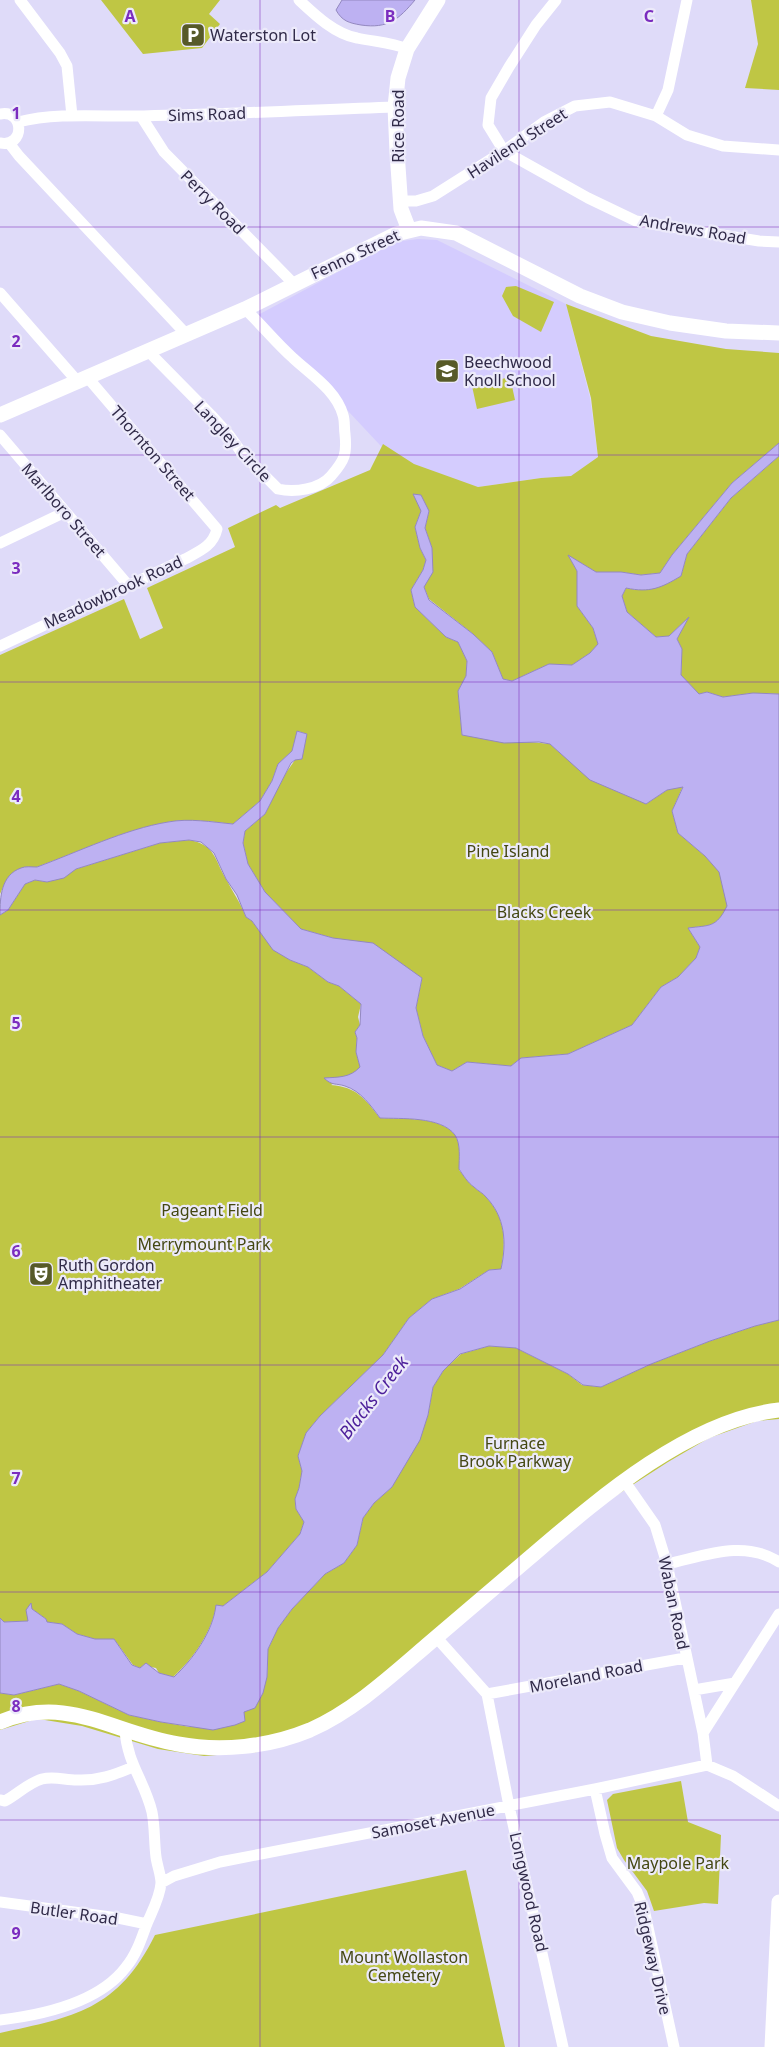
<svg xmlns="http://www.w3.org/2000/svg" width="779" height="2047" viewBox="0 0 779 2047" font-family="'Noto Sans',sans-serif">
	<rect width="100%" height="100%" fill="#dfdbf9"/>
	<!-- built -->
	<path fill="#d4ccfe" d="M418,239L437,240L566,304L590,398L598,457L571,477L541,478L478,487L394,460L258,315L394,242Z"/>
	<!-- green -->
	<path fill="#bfc644" d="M101,0H220L209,14L220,24L202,48L143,54Z
		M751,0H779V90L745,88L758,44Z
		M516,286L554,302L541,332L513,316L502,296L506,287Z
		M566,304L651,336L726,349L779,353V443L732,483L672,555L660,573L641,575L621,572H596L569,556L577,571V606L593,628L598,644L590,653L572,665L549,664L512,681L503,679L492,652L473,634L429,599L424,587L432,548L425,528L429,511H421L415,527L420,548L426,560L423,570L411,590L415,607L446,637L458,642L467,661L466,676L458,691L462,735L550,744L560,753L646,804L667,790L683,786L672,811L678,833L705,856L720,872L728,906C716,928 711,925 688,928L700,947L696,958L678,977L661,987L632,1025L568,1054L521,1058L511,1066L467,1062L452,1071L437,1065L423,1036L416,1008L422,978L333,938L301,929L265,892L248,864L243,843L245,831L265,814L283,777L295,760L307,734L298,731L292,751L278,764L272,781L260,801L233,824C212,822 189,818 168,822C125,830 78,852 37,867C14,867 9,874 0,894V655L124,599L140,639L163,628L147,588L235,547L228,528L276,505L280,508L370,470L383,444L414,464L478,487L541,478L571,476L598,457L591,398Z
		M510,377L515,400L477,409L472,386Z
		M779,456V694L753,693L723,697L707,692L699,694L681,675L682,649L677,639L688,618L669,636L656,637L627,612L622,596L626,588L638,590L681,576L687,554L731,498Z
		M189,840C216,845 214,859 226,879C234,894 240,902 246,917L252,921L273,949L290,960L308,967L328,982L339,986L361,1004L358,1017L360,1025L355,1032L357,1038L356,1052L360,1067L355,1072L331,1085C357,1087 365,1099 380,1118C401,1119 441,1116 455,1135C461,1144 459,1159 459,1170C464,1175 468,1183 474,1187C478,1191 483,1193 486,1197C506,1218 506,1241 501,1269L489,1270L459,1289L432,1299L409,1318L383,1355L320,1416L306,1433L298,1456L302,1471L299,1488L295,1499L296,1509L304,1522L300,1534L267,1572L223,1606H216C212,1632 193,1659 173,1677L159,1673L156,1668L151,1667L146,1663L140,1668L133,1665L114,1639H95L77,1634L62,1624L47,1622L46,1619L32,1609L28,1621L4,1622L0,1618V915L8,910L25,884L35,880L47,882L76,869L160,843Z
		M779,1320V1419L757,1421L709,1438L668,1462L606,1502L387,1685L257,1752L204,1756L158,1749L82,1726L45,1720L36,1719L0,1730V1693L14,1695L59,1684L79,1691L129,1715L161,1722L190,1727L245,1721L243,1712L267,1677L268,1649L278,1628L292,1609L325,1574L344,1563L357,1545L363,1518L374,1503L392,1487L428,1415L433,1387L443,1371L461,1354L489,1346L516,1348L568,1374L582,1385L601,1387L651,1364L710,1341L755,1326Z
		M681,1781L688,1822L721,1835L718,1904L704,1903L654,1911L647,1891L624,1860L617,1848L607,1800L613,1794Z
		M466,1870L505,2047H0V2033C74,2017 118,2010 155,1935Z"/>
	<!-- water -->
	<path fill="#bdb1f2" stroke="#9388bf" d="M342,0H415C399,19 388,29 361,25C349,23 342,21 336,10Z
		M779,443V456L731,498L687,554L681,576C661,588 650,593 626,588L622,596L627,612L656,637L669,636L689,617L677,639L682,649L681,675L699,694L707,692L723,697L753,693L779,694V1320L755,1326L710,1341L651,1364L601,1387L583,1385L568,1374L516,1348L489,1346L460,1354L443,1371L433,1387L428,1415L420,1440L392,1487L374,1503L363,1518L357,1545L344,1563L325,1574L292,1609L278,1628L268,1649L267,1677L263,1693L255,1708L244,1712L245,1721L235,1725L213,1730L161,1722L129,1715L79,1691L59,1684L14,1695L0,1693V1618L4,1622L28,1621L26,1610L31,1603L32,1609L46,1619L47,1622L62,1624L77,1634L95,1639H114L132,1665L140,1668L146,1663L159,1673L174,1677C193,1659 213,1632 216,1605L223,1606L267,1572L300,1534L304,1522L296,1509L295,1499L299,1488L302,1471L298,1456L306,1433L320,1416L383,1355L409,1318L432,1299L460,1289L489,1270L501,1269C507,1242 505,1217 486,1197C483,1193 478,1191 474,1187C468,1183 463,1175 459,1169C459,1159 461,1144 455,1135C441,1116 401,1119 380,1118C371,1106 361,1091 345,1086C336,1083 332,1086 324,1078C338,1077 350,1078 360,1067L356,1052L357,1038L355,1032L360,1025L361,1004L339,986L328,982L308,967L290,960L273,950L252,921L246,917L237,895L226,879L214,853L201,842L189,840L160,843L76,869L64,878L47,882L35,880L25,884L8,910L0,915C0,897 1,875 21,868C25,866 32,867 37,867C78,852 125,829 168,822C189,818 212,822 233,824L260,801L272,781L278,764L292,751L297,731L307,734L302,759L295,760L291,763L265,814L245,831L243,843L248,864L265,892L301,929L333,938L373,943L422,978L416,1008L423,1036L437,1065L452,1071L467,1062L511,1066L521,1058L568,1054L632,1025L661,987L678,977L696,958L700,947L688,928C710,925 716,928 727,906L719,872L705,856L678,833L672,811L683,787L667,790L646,804L590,780L550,744L539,742L504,743L462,735L458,691L466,676L467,661L458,642L446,637L415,607L411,590L423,570L426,560L420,548L415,527L421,511L413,494L421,495L429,511L425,528L432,548L433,572L424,587L429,600L473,634L492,652L503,679L512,681L549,664L572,665L590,653L598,644L593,628L577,606V571L568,555L596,572H621L641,575L660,573L672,555L732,483Z"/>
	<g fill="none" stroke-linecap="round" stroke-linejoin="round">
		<!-- street -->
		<path stroke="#fff" stroke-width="11" d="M20,0L60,53L67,66L72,116
			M299,0C315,15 335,34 357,38C375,42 391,42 407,49
			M556,0L536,25L509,67L491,98L488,125L504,151L588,198L636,221L759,241L779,242
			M0,114C25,109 25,148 0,143
			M141,116L164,152L293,283
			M656,116L668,90L687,0
			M18,122C58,112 103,117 144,116C228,114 311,110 395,107
			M9,143L19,156L186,334
			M401,201H416L433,196L504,151L544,122L575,106L610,102L656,116L687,135L723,146L779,150
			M0,293L78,382
			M148,351L211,415L229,435L242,453L278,489C295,493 320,489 331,476C345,460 347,454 345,434C344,428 345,421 343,415C336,390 310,374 293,358C276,343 261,324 245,309
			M0,435L128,585
			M0,543L65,512
			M0,646L185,559C200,551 213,546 217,529L88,378
			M625,1482L655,1525L667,1564L703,1733L707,1765L733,1776L779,1806
			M667,1564C704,1556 744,1539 779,1562
			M436,1637L487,1694L509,1806L563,2047
			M694,1690L735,1683
			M487,1694L685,1658
			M703,1733L779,1614
			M595,1789L605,1834L612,1858L637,1892L644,1909L674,2047
			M0,1800L5,1801C18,1794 28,1783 42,1779C54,1776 65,1780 77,1780C98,1781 114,1775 133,1767
			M161,1883L174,1876L220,1862L595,1789L707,1765
			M0,1902L118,1918L147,1924
			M0,2020C42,2015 99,2003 126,1967C136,1955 141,1940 146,1926C151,1913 160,1898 161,1883C161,1875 157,1865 156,1857C154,1842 155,1827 152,1812C145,1782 127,1763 125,1730"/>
		<!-- secondary -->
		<path stroke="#fff" stroke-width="15" d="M409,230L401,209L397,152L395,107L398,78L407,49L438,0
			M0,415L245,309L396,234L421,228L456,233L580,296L622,312L670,323L726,331L779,333
			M0,1722C68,1694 112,1733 178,1744C221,1752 269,1747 310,1730C353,1711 390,1677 426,1646C460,1617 494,1588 528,1559C596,1501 688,1420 779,1410
			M772,2047L779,1902"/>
	</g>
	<!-- grid -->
	<path fill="none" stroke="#7b2cbf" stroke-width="1" stroke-opacity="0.55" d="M260,0V2047M519,0V2047M0,227H779M0,455H779M0,682H779M0,910H779M0,1137H779M0,1365H779M0,1592H779M0,1820H779"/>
	<!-- icons -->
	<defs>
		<symbol id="parking-square" viewBox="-11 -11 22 22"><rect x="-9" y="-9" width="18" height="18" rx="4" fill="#575a28" stroke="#eceafa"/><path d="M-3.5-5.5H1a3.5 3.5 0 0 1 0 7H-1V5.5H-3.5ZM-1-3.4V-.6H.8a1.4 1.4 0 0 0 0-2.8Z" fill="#fff"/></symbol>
		<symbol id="school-square" viewBox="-11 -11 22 22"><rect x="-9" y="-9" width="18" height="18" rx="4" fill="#575a28" stroke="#eceafa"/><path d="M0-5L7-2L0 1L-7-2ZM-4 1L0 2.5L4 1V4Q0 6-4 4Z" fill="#fff"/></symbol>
		<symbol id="theatre-square" viewBox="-11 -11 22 22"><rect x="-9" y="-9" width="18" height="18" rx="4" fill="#575a28" stroke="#eceafa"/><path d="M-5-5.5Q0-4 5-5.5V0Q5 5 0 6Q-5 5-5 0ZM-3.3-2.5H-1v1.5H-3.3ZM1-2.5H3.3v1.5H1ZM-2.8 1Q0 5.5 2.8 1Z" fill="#fff"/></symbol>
	</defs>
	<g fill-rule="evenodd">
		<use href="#parking-square" x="179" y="21" width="28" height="28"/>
		<use href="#school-square" x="433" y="357" width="28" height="28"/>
		<use href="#theatre-square" x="27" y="1260" width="28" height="28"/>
	</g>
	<g text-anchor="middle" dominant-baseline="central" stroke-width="4.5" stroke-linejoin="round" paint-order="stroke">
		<!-- poi labels -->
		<g font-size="16" fill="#302a48" stroke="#eceafa" text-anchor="start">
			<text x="210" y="35">Waterston Lot</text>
			<text x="464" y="362">Beechwood<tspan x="464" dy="18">Knoll School</tspan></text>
			<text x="58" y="1265">Ruth Gordon<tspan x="58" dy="18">Amphitheater</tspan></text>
		</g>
		<!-- street labels -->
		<g font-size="16" fill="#302a48" stroke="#eceafa">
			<text transform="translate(207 114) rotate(-2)">Sims Road</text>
			<text transform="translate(398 126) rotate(-90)">Rice Road</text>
			<text transform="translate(517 143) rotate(-33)">Havilend Street</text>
			<text transform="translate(213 202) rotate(45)">Perry Road</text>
			<text transform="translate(693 229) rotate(10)">Andrews Road</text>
			<text transform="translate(355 254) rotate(-25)">Fenno Street</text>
			<text transform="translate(233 441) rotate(47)">Langley Circle</text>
			<text transform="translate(153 453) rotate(49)">Thornton Street</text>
			<text transform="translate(64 510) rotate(49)">Marlboro Street</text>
			<text transform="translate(113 592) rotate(-25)">Meadowbrook Road</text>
			<text transform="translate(674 1603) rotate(78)">Waban Road</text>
			<text transform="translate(586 1676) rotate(-11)">Moreland Road</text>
			<text transform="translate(433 1821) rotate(-11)">Samoset Avenue</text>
			<text transform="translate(529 1892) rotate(77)">Longwood Road</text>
			<text transform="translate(74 1913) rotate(8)">Butler Road</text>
			<text transform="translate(653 1958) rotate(77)">Ridgeway Drive</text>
		</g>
		<!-- park labels -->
		<g font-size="16" fill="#444712" stroke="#eceafa">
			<text x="508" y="851">Pine Island</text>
			<text x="544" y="912">Blacks Creek</text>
			<text x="212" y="1210">Pageant Field</text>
			<text x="204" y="1244">Merrymount Park</text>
			<text x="515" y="1443">Furnace<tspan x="515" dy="18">Brook Parkway</tspan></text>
			<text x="678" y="1863">Maypole Park</text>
			<text x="404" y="1957">Mount Wollaston<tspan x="404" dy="18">Cemetery</tspan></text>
		</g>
		<!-- water labels -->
		<g font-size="18" font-style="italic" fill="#4d209b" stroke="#eceafa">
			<text transform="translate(373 1397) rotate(-52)">Blacks Creek</text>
		</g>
	</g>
	<g font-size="16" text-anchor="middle" font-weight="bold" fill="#7b2cbf" stroke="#eceafa" stroke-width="4.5" stroke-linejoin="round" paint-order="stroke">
		<text x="130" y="22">A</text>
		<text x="390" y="22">B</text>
		<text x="649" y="22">C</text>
		<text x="16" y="119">1</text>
		<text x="16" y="347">2</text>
		<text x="16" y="574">3</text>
		<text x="16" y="802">4</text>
		<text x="16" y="1029">5</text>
		<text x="16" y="1257">6</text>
		<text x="16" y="1484">7</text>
		<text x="16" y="1712">8</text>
		<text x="16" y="1939">9</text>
	</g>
</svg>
